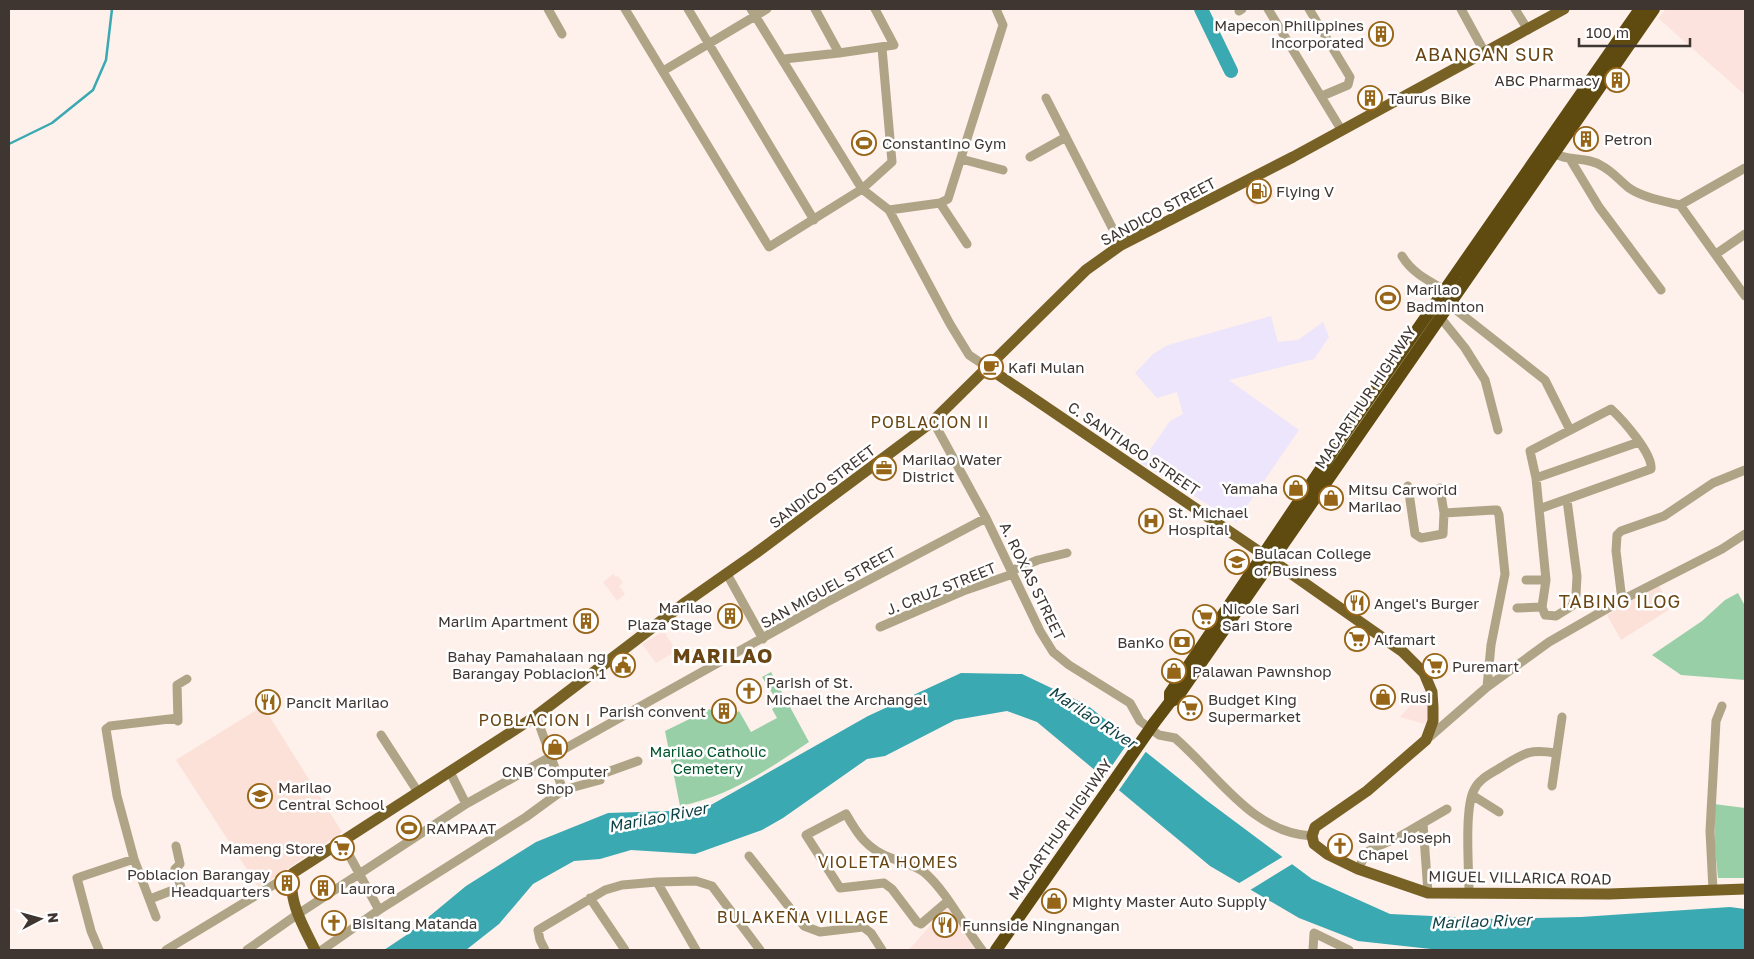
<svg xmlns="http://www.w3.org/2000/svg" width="1754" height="959" viewBox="0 0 1754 959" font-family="'Golos Text',sans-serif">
	<rect width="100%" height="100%" fill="#fef0eb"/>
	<!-- commercial -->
	<path fill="#fde3dd" d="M1666,9H1745V95L1658,18Z
		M1264,179L1274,197L1254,207L1245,188Z
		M613,574L616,577L618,576L623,583L619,586L625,594L617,601L603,582Z
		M664,631L676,651L656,663L642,644Z
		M1424,690L1427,699L1428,718L1425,724L1400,717Z
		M946,907L978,950H908L915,943Z"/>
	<!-- industrial -->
	<path fill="#ede5fb" d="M1271,316L1278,342L1298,340L1323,322L1329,337L1314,359L1229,380L1299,430L1236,522L1141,463L1170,421L1183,414L1177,392L1157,398L1135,373L1153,354L1168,345Z"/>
	<!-- built -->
	<path fill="#fbe1d8" d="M1659,585L1670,609L1621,640L1607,615Z
		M263,706L342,832L259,888L176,760Z"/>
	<!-- green -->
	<path fill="#99cfa7" d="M1738,593L1745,606V680L1681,675L1652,655L1702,621L1725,600Z
		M771,672L809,742C769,769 728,797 680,806L665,731L710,709L719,723L739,711L751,732L777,718L772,709L779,704L762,677Z
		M1714,804L1745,808V878H1718L1715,849Z"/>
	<!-- water -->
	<path fill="#3aa9b1" d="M961,673L1022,674L1087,705L1206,800L1312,879L1390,914L1495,919L1581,917L1730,907L1745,909V950H1440L1358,941L1299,918L1210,866L1037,722L1007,711L955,720L885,756L867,759L783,818L762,830L695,854L631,850L600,859L574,861L533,884L499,924L466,950H384L408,934L466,886L536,842L608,813L702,810L868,716Z"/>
	<!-- pier -->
	<path fill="#fef0eb" d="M1132,737L1147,750L1117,793L1102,780Z
		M1284,856L1294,863L1247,892L1236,885Z"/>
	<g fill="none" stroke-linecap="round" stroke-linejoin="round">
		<!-- stream -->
		<path stroke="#3aa9b1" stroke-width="2.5" d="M9,144L52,123L93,90L106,60L112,9"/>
		<!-- river -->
		<path stroke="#3aa9b1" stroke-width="14" d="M1201,9L1231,71"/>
		<!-- minor -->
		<path stroke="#b0a486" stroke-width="9" d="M548,9L562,34
			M625,9L769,247L862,189L892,162L882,48
			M688,9L814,220
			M751,9L862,189L889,210L950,324L969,355L987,367
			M815,9L839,53L894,45L875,9
			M1268,9L1342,131
			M1309,9L1350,77L1348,85L1322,96
			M1461,9L1485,53
			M1515,9L1528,30
			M1239,11L1242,9
			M784,59L839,53
			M663,71L767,9
			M1046,98L1121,245
			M1551,152C1567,162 1587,156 1602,166C1612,171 1620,181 1629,188C1644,198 1664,201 1680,205L1745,296
			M1030,157L1066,137
			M961,159L1003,170
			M1570,159L1599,207L1661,290
			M1680,205L1745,168
			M889,210L940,203
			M967,244L940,203L948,199L1003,25L996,9
			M1716,254L1745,234
			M1402,256C1412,273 1429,281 1445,290
			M1446,302L1545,380L1570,430
			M1440,317L1465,348L1485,380L1498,430
			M933,421L986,518L1040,631L1053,652L1069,665L1130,703L1140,721L1159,735L1175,738C1218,775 1252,833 1312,836
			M1536,478L1639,442
			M1408,486L1415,534L1421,538L1443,534L1444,513L1440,488
			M1539,509L1651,469C1653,454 1623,420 1611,409L1530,451L1536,478L1546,580L1542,607
			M1444,513L1494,510H1497L1499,515L1505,574L1491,645L1487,687
			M1011,571L1038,560L1067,553
			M727,574L763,639
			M1526,580H1546
			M1622,600L1616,551L1617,535L1621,531L1664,516L1713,483L1745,470
			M1542,607L1545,615L1556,616L1572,606L1576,595L1577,576L1567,500
			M1517,608L1542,607
			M880,627L963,591L1013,574
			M536,716L563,790
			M178,721L177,685L187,679
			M381,735L418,792
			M1426,740L1487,687L1549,642L1622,600L1722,549L1745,534
			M450,772L466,804
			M1552,786L1562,717
			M1472,795L1499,812
			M1423,823L1428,893
			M342,842L379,910
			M749,856L804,926L820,932L863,927L871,933L882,950
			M1358,869L1367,852L1372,849L1399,837L1447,809
			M1713,890L1710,831L1716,721L1722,706
			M1469,893C1469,870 1464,808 1474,790C1479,778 1493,773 1503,766C1526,752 1530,749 1556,753
			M590,898L625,950
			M150,899L181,887L175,869L180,864L176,846
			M948,901L921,924L917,922L892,889L884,883L840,888L806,835L846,814C858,835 867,849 891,858C903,863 915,865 925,873C947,892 964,927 982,950
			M156,917L134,859L117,796L106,729L110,726L178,718
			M99,950L91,931L77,878L134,859
			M166,950L293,873
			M247,950L298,914L466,804L825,603L986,518
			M322,950L379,910L526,817L563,790L600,780L599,775L638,761
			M545,950L540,940L538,930L605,890L622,885L657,882
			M696,950L657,882L696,881L712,886L760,950
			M1313,950L1314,933L1349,950"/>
		<!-- major -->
		<path stroke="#786125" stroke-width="11" d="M987,367L1273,561L1403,652L1424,673L1432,692L1433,707V721L1426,740L1367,791L1315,827L1312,836L1314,844L1327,854L1358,869L1428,893L1609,894L1745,889
			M315,950C304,927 287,901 293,873L536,716L686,602L756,553L933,421L1086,270L1121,245L1293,157L1564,9"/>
		<!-- highway -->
		<path stroke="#5f4b0f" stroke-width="12" d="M1170,702V693L1339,442L1640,9
			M1154,723L1170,702L1176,699L1654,9
			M996,950L1109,788"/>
		<!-- highway-bridge -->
		<path stroke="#5f4b0f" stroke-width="12" d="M1109,788L1154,723"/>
	</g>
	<!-- icons -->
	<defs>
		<symbol id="building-ring" viewBox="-11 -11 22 22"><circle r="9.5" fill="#fff" stroke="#976518" stroke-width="1.5"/><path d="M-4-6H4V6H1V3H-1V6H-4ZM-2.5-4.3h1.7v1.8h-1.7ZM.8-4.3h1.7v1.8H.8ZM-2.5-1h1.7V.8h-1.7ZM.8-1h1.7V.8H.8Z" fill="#976518"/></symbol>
		<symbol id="stadium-ring" viewBox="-11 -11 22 22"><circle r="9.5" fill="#fff" stroke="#976518" stroke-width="1.5"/><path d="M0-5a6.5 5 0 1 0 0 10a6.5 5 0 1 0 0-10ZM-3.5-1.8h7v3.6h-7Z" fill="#976518"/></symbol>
		<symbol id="fuel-ring" viewBox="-11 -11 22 22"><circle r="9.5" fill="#fff" stroke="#976518" stroke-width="1.5"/><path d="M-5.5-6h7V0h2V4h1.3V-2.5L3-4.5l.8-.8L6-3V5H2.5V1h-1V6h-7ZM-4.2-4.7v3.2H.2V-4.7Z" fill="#976518"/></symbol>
		<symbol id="cafe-ring" viewBox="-11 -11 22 22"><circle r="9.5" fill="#fff" stroke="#976518" stroke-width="1.5"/><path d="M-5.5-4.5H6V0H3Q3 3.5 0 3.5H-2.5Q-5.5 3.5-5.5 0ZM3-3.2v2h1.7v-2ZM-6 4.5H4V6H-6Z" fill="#976518"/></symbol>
		<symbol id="office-ring" viewBox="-11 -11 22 22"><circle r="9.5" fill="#fff" stroke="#976518" stroke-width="1.5"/><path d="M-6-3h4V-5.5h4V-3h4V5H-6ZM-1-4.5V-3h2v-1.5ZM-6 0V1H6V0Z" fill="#976518"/></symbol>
		<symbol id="shop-ring" viewBox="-11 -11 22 22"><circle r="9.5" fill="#fff" stroke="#976518" stroke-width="1.5"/><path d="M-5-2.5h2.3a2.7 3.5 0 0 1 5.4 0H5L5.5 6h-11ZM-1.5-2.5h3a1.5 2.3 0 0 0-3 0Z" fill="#976518"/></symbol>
		<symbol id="hospital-ring" viewBox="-11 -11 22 22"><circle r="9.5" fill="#fff" stroke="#976518" stroke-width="1.5"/><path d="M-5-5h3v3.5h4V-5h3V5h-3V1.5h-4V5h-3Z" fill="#976518"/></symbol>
		<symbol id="university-ring" viewBox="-11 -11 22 22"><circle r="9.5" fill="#fff" stroke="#976518" stroke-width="1.5"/><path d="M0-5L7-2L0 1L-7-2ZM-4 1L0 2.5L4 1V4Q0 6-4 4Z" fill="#976518"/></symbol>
		<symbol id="restaurant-ring" viewBox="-11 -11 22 22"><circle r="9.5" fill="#fff" stroke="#976518" stroke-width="1.5"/><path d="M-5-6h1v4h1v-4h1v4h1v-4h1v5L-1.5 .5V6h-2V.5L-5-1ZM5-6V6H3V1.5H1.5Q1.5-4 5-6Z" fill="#976518"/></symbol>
		<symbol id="supermarket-ring" viewBox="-11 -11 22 22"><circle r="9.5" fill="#fff" stroke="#976518" stroke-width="1.5"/><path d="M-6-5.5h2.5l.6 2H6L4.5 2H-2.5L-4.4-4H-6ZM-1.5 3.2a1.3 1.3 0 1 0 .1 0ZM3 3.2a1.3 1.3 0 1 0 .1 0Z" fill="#976518"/></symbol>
		<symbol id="bank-ring" viewBox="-11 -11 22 22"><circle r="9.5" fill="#fff" stroke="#976518" stroke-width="1.5"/><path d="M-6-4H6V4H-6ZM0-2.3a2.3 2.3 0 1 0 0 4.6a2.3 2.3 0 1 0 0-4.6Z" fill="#976518"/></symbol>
		<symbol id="civic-ring" viewBox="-11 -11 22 22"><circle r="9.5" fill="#fff" stroke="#976518" stroke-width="1.5"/><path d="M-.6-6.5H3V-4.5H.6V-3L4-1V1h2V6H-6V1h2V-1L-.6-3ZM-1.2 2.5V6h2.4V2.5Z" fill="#976518"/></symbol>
		<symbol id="church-ring" viewBox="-11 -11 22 22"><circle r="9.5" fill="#fff" stroke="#976518" stroke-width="1.5"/><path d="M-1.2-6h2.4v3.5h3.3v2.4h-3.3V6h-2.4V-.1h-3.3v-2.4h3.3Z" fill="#976518"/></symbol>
		<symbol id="school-ring" viewBox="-11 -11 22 22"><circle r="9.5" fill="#fff" stroke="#976518" stroke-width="1.5"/><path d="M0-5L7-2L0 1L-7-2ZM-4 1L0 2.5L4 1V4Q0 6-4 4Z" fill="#976518"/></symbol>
	</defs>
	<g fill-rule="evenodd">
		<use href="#building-ring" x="1367" y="20" width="28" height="28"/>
		<use href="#building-ring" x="1603" y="66" width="28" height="28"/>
		<use href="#building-ring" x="1356" y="84" width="28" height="28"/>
		<use href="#building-ring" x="1572" y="125" width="28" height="28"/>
		<use href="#stadium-ring" x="850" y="129" width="28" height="28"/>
		<use href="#fuel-ring" x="1245" y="177" width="28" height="28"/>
		<use href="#stadium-ring" x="1374" y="284" width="28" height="28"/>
		<use href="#cafe-ring" x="977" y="353" width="28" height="28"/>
		<use href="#office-ring" x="870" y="454" width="28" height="28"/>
		<use href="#shop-ring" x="1282" y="474" width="28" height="28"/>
		<use href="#shop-ring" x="1317" y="484" width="28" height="28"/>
		<use href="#hospital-ring" x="1137" y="507" width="28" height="28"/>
		<use href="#university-ring" x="1223" y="548" width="28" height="28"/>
		<use href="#restaurant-ring" x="1343" y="589" width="28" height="28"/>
		<use href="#building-ring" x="716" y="602" width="28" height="28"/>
		<use href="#supermarket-ring" x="1191" y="603" width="28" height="28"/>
		<use href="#building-ring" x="572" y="607" width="28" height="28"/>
		<use href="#supermarket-ring" x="1343" y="625" width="28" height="28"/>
		<use href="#bank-ring" x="1168" y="628" width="28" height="28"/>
		<use href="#civic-ring" x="609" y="651" width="28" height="28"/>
		<use href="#supermarket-ring" x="1421" y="652" width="28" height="28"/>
		<use href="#shop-ring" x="1160" y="657" width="28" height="28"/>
		<use href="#church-ring" x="735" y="677" width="28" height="28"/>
		<use href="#shop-ring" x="1369" y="683" width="28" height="28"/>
		<use href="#restaurant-ring" x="254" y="688" width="28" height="28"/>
		<use href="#supermarket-ring" x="1176" y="694" width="28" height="28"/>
		<use href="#building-ring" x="710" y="697" width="28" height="28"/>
		<use href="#shop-ring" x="541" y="733" width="28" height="28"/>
		<use href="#school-ring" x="246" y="782" width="28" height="28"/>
		<use href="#stadium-ring" x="395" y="814" width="28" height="28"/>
		<use href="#church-ring" x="1326" y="832" width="28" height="28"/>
		<use href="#supermarket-ring" x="328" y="834" width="28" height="28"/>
		<use href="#building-ring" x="273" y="869" width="28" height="28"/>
		<use href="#building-ring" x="309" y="874" width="28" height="28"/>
		<use href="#shop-ring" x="1040" y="887" width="28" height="28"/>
		<use href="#church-ring" x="320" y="909" width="28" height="28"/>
		<use href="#restaurant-ring" x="931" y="911" width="28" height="28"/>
	</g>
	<g text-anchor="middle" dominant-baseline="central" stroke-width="5" stroke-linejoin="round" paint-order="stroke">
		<!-- poi labels -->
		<g font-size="15" fill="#3f3632" stroke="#fff" text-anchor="start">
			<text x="1364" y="25" text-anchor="end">Mapecon Philippines<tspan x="1364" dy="17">Incorporated</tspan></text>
			<text x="1600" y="80" text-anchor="end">ABC Pharmacy</text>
			<text x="1388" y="98">Taurus Bike</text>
			<text x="1604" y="139">Petron</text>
			<text x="882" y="143">Constantino Gym</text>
			<text x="1276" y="191">Flying V</text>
			<text x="1406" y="289">Marilao<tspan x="1406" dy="17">Badminton</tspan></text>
			<text x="1008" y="367">Kafi Mulan</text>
			<text x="902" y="459">Marilao Water<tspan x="902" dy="17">District</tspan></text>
			<text x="1278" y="488" text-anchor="end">Yamaha</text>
			<text x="1348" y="489">Mitsu Carworld<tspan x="1348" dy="17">Marilao</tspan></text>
			<text x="1168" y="512">St. Michael<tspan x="1168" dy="17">Hospital</tspan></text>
			<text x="1254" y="553">Bulacan College<tspan x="1254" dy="17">of Business</tspan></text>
			<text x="1374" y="603">Angel's Burger</text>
			<text x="712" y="607" text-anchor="end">Marilao<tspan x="712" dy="17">Plaza Stage</tspan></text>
			<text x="1222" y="608">Nicole Sari<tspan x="1222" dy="17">Sari Store</tspan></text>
			<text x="568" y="621" text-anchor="end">Marlim Apartment</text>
			<text x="1374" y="639">Alfamart</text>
			<text x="1164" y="642" text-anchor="end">BanKo</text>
			<text x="606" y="656" text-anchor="end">Bahay Pamahalaan ng<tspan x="606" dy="17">Barangay Poblacion 1</tspan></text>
			<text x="1452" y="666">Puremart</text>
			<text x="1192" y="671">Palawan Pawnshop</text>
			<text x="766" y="682">Parish of St.<tspan x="766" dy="17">Michael the Archangel</tspan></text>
			<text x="1400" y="697">Rusi</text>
			<text x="1208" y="699">Budget King<tspan x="1208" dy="17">Supermarket</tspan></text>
			<text x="286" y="702">Pancit Marilao</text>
			<text x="706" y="711" text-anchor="end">Parish convent</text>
			<text x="555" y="771" text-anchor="middle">CNB Computer<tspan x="555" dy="17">Shop</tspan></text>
			<text x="278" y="787">Marilao<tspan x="278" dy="17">Central School</tspan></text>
			<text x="426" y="828">RAMPAAT</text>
			<text x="1358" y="837">Saint Joseph<tspan x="1358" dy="17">Chapel</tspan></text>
			<text x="324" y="848" text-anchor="end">Mameng Store</text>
			<text x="270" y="874" text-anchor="end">Poblacion Barangay<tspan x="270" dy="17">Headquarters</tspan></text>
			<text x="340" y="888">Laurora</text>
			<text x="1072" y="901">Mighty Master Auto Supply</text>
			<text x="352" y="923">Bisitang Matanda</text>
			<text x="962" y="925">Funnside Ningnangan</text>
		</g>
		<!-- street labels -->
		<g font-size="15" fill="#3f3632" stroke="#fff">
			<text transform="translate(1158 211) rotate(-28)">SANDICO STREET</text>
			<text transform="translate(1365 397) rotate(-56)">MACARTHUR HIGHWAY</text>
			<text transform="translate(1134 448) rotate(34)">C. SANTIAGO STREET</text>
			<text transform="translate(822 486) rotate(-37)">SANDICO STREET</text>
			<text transform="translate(1033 581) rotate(64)">A. ROXAS STREET</text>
			<text transform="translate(828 587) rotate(-29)">SAN MIGUEL STREET</text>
			<text transform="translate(941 588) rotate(-22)">J. CRUZ STREET</text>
			<text transform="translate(1060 829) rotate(-55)">MACARTHUR HIGHWAY</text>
			<text transform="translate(1520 877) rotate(1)">MIGUEL VILLARICA ROAD</text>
		</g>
		<!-- park labels -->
		<g font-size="15" fill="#005429" stroke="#fff">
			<text x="708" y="751">Marilao Catholic<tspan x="708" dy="17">Cemetery</tspan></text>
		</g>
		<!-- neighbourhood labels -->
		<g font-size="16" letter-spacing="1" fill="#684512" stroke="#fff">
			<text x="930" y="422">POBLACION II</text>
			<text x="535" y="720">POBLACION I</text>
			<text x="888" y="862">VIOLETA HOMES</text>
			<text x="803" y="917">BULAKEÑA VILLAGE</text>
		</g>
		<!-- water labels -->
		<g font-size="16" font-style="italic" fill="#0d3f43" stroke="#fff">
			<text transform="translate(1093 717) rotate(33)">Marilao River</text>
			<text transform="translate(658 817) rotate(-11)">Marilao River</text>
			<text transform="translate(1481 921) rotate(-2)">Marilao River</text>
		</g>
		<!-- quarter labels -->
		<g font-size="18" letter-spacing="1" fill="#684512" stroke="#fff">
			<text x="1485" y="54">ABANGAN SUR</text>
			<text x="1620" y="601">TABING ILOG</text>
		</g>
		<!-- district labels -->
		<g font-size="20" font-weight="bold" letter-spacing="1" fill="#684512" stroke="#fff">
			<text x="723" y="655">MARILAO</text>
		</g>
	</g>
	<!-- border -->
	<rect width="1754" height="959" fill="none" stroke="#3f3632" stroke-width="20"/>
	<!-- north arrow -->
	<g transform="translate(40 919) rotate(84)" stroke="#ffffff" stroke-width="4" paint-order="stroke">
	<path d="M0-4L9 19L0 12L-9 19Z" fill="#3f3632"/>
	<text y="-8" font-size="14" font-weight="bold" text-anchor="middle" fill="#3f3632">N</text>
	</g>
	<!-- scale -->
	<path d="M1579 38v8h111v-8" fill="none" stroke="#3f3632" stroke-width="2.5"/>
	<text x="1586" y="38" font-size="15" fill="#3f3632" stroke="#ffffff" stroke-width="4" paint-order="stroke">100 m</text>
</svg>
